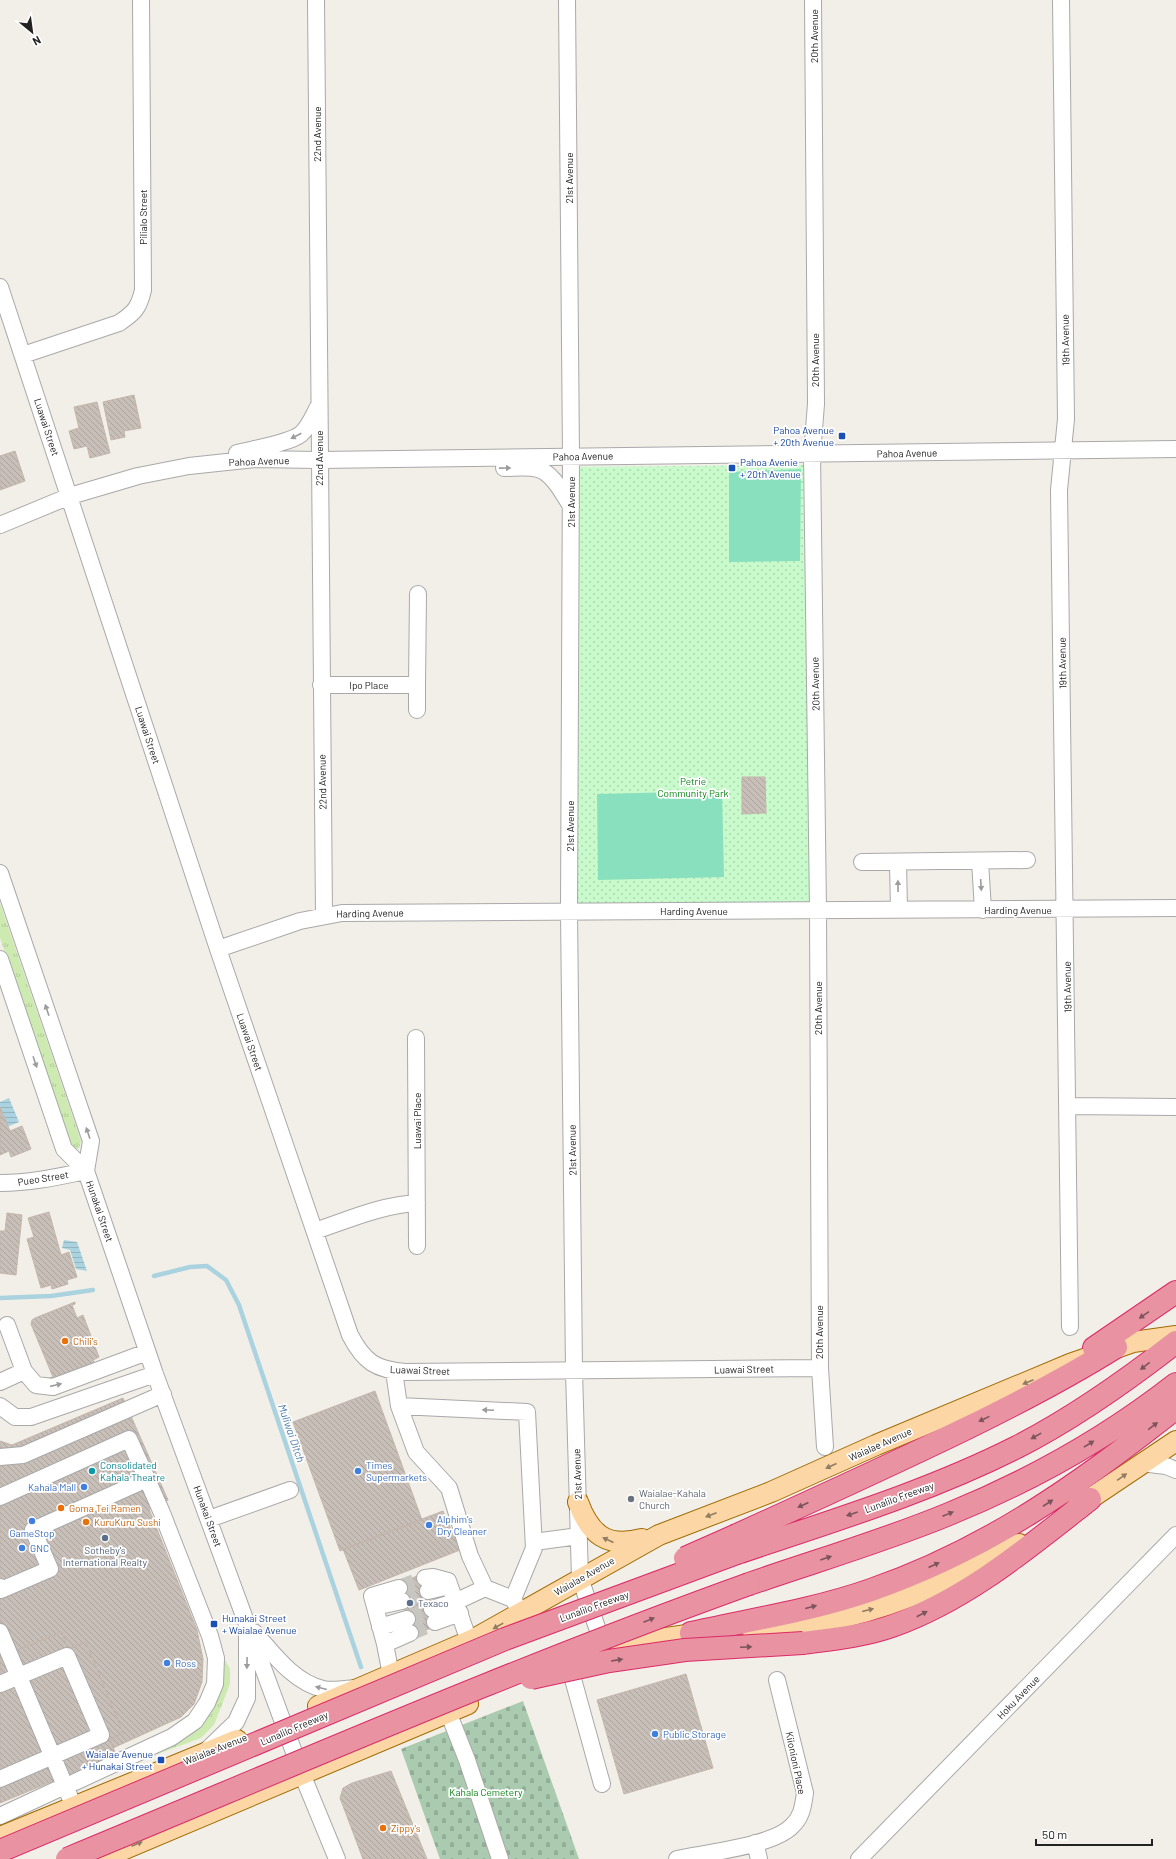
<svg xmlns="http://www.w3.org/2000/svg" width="1176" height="1859" viewBox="0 0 1176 1859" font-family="Barlow,sans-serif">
	<defs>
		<pattern id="grass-tufts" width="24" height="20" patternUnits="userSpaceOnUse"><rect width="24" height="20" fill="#cdebb0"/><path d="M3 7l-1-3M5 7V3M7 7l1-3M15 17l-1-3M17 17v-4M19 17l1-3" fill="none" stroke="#b0c997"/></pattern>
		<pattern id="cemetery-stones" width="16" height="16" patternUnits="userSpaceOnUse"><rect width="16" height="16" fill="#aacbaf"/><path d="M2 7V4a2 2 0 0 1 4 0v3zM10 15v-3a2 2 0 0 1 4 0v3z" fill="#92ae96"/></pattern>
		<pattern id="park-dots" width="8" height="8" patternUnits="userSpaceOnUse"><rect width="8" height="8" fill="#c8facc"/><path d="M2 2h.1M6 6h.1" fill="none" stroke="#acd6af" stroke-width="1.8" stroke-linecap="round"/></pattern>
		<pattern id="water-rules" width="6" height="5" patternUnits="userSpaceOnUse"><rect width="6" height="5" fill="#aad3df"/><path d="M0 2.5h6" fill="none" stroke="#92b5bf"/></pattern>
		<pattern id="building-back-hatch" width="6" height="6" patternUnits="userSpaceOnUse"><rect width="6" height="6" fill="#c7bfb8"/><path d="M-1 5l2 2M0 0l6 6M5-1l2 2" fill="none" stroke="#aba49e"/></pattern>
	</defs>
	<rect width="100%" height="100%" fill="#f2efe9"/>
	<!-- grass -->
	<path fill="url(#grass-tufts)" d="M0,903L81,1141L79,1148L75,1150L70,1145L0,938Z
		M223,1656L230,1669V1684L214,1725L201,1738L155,1755L185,1739L202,1722L216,1703L223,1683Z"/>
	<!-- cemetery -->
	<path fill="url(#cemetery-stones)" d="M523,1701L579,1859H440L401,1749Z"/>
	<!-- park -->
	<path fill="url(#park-dots)" d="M804,465L810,903H577L579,467Z"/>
	<!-- pitch -->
	<path fill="#88e0be" d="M801,469L800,561L729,562V472Z
		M722,791L724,877L598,880L597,794Z"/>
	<!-- water -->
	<path fill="url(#water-rules)" d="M9,1098L19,1122L7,1127L0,1109V1102Z
		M64,1240L77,1242L87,1271L76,1269L70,1250L62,1248Z"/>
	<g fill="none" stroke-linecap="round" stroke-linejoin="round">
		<!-- stream -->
		<path stroke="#aad3df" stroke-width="4.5" d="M154,1276L190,1267L207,1266L226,1280L239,1305L361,1667
			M0,1298L51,1296L93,1290"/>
	</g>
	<!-- building -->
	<path fill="url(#building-back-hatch)" stroke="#c4b6ab" d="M134,395L141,428L124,431L125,437L111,440L103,402Z
		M97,402L110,453L90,458L87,446L74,449L69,431L79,428L74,407Z
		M15,451L25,481L0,490V456Z
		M742,777H765L766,813L742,814Z
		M0,1107L10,1131L22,1126L31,1149L11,1157L9,1151L0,1155Z
		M49,1212L61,1255L69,1252L77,1277L67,1280L68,1284L52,1289L51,1285L41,1288L27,1239L34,1237L28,1218Z
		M7,1213L22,1215L16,1275L0,1273V1231H5Z
		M75,1302V1304L72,1305L77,1318L83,1315L99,1357L93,1360L95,1365L50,1383L49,1378L53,1377L31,1324L32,1320L35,1318Z
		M375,1391L422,1520L340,1551L293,1422Z
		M123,1398L168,1500L149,1509L197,1630L203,1659L202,1682L194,1704L181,1717L113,1748L110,1739L123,1733L86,1642L68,1649L62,1632L0,1657V1441L12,1445Z
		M443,1511L460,1550L359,1590L343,1549Z
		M424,1573L436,1626L411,1636L398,1584Z
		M62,1632L68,1649L86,1642L123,1733L110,1739L116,1755L0,1803V1657Z
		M686,1674L713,1768L624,1794L597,1700Z
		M391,1771L427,1859H363L340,1798L343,1788L352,1783Z"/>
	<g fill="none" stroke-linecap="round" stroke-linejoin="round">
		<!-- minor-tunnel -->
		<path stroke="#c8c6c1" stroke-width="16" stroke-dasharray="16 8" stroke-linecap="butt" d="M399,1588L425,1578
			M402,1601L428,1591
			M407,1619L432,1609
			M410,1633L435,1622"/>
		<defs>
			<path id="minor" d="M316,0L324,915
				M567,0L571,456L569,911L574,1371L580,1578L604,1648
				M813,0L816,404L812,454L818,910L820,1368L825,1447
				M1061,0L1066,419L1059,490L1070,1327
				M0,287L218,949L350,1335C364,1362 376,1370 406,1372L820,1368
				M23,355L119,323C134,313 139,308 143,290L141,0
				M237,453C253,449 290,443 301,434C309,427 313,416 318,407
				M504,468C514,468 528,466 538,469C553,473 563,494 571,506
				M0,525L70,496L138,476L189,466L255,459L319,460L1176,449
				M321,685H417L418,594
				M417,710V685
				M980,861L983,910
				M862,862L1027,860
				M898,862L899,910
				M0,873L91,1141L86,1171
				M218,949L300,921L342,913L1176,908
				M0,959L64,1149L86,1171L155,1374L302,1774L337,1859
				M416,1038L417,1246
				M1068,1106L1176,1107
				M0,1183C30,1183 57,1177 86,1171
				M315,1231C348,1220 381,1205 417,1203
				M24,1371L36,1385L53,1387L147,1352
				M394,1371L399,1406L416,1452L449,1488L470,1556L485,1588L513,1599L518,1608
				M0,1382L24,1371L7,1325
				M0,1406L15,1417H31L155,1374
				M399,1406L527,1412L534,1548L513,1599
				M0,1457L23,1455L163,1394
				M1141,1463L1166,1466L1176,1470
				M0,1497L129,1439L147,1479L33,1530L50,1569L1,1590L0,1587
				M209,1519L290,1490
				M534,1542L579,1536
				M425,1578L433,1577L448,1581L469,1641
				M399,1588L372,1596L385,1644L410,1633
				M428,1591L449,1586
				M375,1607L402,1601
				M432,1609L455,1602L485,1588
				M435,1622L460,1613
				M380,1627L407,1619
				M0,1632L74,1807
				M254,1632C273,1653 293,1682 323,1689C332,1691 345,1689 354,1688
				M385,1644L391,1675
				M568,1661L602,1784
				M0,1684L67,1656L101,1735L0,1779
				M448,1712L467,1760L500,1859
				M207,1750L236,1722L247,1698V1634
				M75,1782L172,1737L195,1721L207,1703L215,1684L216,1658L210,1636L162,1513L147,1479
				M0,1816L56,1790
				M755,1843L759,1859
				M677,1859C705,1853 773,1846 792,1826C802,1817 803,1806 805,1793L777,1680
				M859,1859L1176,1535"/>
			<path id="major" d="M578,1502C590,1535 607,1548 642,1539
				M1076,1508L1176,1441
				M751,1628C773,1627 796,1627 818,1623C889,1610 957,1580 1019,1544
				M589,1652L599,1648L707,1632
				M318,1706L474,1639L659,1535L771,1492L876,1445L1070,1364L1133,1342L1176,1336
				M0,1837L237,1740
				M101,1859L468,1704"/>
			<path id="highway" d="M1094,1348L1176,1292
				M737,1535C814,1500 891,1465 967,1428C1018,1403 1068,1377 1116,1347
				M737,1553C832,1521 928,1492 1017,1447C1074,1418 1126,1381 1176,1342
				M749,1584C815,1561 884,1541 949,1514C1030,1481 1107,1438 1176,1384
				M691,1633C750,1620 814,1610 871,1590C987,1550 1080,1484 1176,1408
				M803,1643C833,1639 864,1636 892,1626C966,1600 1029,1547 1090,1499"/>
		</defs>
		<!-- minor casing -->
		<use href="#minor" stroke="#a9a9a9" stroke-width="18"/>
		<!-- major casing -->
		<use href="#major" stroke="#a06b00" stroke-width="22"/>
		<!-- highway casing -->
		<use href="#highway" stroke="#dc2a67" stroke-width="24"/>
		<!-- minor -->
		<use href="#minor" stroke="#fff" stroke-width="16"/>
		<!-- major -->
		<use href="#major" stroke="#fcd6a4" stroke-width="20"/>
		<!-- highway -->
		<use href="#highway" stroke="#e892a2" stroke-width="22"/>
		<defs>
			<path id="highway-bridge" d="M685,1558L737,1535
				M531,1678L609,1661L685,1650L803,1643
				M0,1851L505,1639L737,1553
				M67,1859C294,1765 518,1667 749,1584"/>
		</defs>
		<!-- highway-bridge casing -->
		<use href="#highway-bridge" stroke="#dc2a67" stroke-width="24" stroke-linecap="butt"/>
		<!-- highway-bridge -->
		<use href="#highway-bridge" stroke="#e892a2" stroke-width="22"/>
	</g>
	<!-- one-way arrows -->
	<defs><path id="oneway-solid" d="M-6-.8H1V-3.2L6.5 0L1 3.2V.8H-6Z"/></defs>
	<g fill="#9c9c9c">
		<use href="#oneway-solid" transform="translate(296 436) rotate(153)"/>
		<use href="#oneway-solid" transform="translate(505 468) rotate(-1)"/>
		<use href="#oneway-solid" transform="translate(981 885) rotate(86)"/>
		<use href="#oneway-solid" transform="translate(898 886) rotate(-91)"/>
		<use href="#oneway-solid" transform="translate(47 1010) rotate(-109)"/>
		<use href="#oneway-solid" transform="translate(35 1062) rotate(71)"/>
		<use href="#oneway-solid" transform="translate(88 1133) rotate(-109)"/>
		<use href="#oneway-solid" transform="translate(56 1385) rotate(-13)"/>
		<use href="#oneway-solid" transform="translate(488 1410) rotate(-177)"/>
		<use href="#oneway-solid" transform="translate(247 1663) rotate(91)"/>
		<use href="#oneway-solid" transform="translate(321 1688) rotate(-166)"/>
	</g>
	<g fill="#7b545c">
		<use href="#oneway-solid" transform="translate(1144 1315) rotate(146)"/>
		<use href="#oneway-solid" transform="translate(1145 1366) rotate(142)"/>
		<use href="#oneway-solid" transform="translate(984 1419) rotate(154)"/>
		<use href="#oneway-solid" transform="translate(1153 1426) rotate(-37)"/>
		<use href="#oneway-solid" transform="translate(1036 1436) rotate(151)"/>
		<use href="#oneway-solid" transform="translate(1089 1444) rotate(-32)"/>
		<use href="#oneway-solid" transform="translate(1048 1503) rotate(-33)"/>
		<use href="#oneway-solid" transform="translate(803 1505) rotate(155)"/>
		<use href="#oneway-solid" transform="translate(852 1514) rotate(161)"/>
		<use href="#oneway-solid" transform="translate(948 1514) rotate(-22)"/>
		<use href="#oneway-solid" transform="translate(826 1558) rotate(-19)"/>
		<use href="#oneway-solid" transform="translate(934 1565) rotate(-25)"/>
		<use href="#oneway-solid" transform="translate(811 1607) rotate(-15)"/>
		<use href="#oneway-solid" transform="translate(922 1614) rotate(-27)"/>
		<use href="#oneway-solid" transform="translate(649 1620) rotate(-22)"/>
		<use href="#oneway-solid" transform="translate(746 1647) rotate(-3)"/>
		<use href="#oneway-solid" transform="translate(617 1660) rotate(-9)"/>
	</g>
	<g fill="#8f7c63">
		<use href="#oneway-solid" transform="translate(1028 1382) rotate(157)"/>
		<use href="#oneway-solid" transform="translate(831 1466) rotate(155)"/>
		<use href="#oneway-solid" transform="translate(1122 1477) rotate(-35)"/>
		<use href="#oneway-solid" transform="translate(711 1515) rotate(159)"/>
		<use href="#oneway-solid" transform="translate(608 1540) rotate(-156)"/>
		<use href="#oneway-solid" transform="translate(868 1610) rotate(-14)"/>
		<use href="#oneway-solid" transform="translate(498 1626) rotate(151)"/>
		<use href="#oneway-solid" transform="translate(137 1844) rotate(-23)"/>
	</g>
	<!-- markers -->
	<g fill="#1a4fb4" stroke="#fff" stroke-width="1.5">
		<rect x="838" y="432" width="8" height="8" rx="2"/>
		<rect x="728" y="464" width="8" height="8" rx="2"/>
		<rect x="210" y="1620" width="8" height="8" rx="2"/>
		<rect x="157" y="1756" width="8" height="8" rx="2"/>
	</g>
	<g fill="#e8710a" stroke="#fff" stroke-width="1.5">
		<circle cx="65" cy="1341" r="4"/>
		<circle cx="61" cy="1508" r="4"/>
		<circle cx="86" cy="1522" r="4"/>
		<circle cx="383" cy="1828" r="4"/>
	</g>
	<circle fill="#0f9aa8" stroke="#fff" stroke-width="1.5" cx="92" cy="1471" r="4"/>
	<g fill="#3f7fe0" stroke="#fff" stroke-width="1.5">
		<circle cx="358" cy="1471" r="4"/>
		<circle cx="84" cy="1487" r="4"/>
		<circle cx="32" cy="1521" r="4"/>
		<circle cx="429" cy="1525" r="4"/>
		<circle cx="22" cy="1548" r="4"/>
		<circle cx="167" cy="1663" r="4"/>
		<circle cx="655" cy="1734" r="4"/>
	</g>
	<circle fill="#6b7280" stroke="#fff" stroke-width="1.5" cx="631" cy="1499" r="4"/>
	<g fill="#5c6f8a" stroke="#fff" stroke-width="1.5">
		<circle cx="105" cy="1538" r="4"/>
		<circle cx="410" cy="1603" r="4"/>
	</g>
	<g text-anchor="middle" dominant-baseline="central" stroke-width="3.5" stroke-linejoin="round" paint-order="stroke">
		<!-- street labels -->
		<g font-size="10" fill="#222" stroke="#fff">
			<text transform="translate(814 36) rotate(-90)">20th Avenue</text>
			<text transform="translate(317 134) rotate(-90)">22nd Avenue</text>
			<text transform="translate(569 178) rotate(-90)">21st Avenue</text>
			<text transform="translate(143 217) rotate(-90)">Pilialo Street</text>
			<text transform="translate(1065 340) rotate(-91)">19th Avenue</text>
			<text transform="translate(815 360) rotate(-90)">20th Avenue</text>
			<text transform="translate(47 427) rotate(72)">Luawai Street</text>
			<text transform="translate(907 453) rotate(-1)">Pahoa Avenue</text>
			<text transform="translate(583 456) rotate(-1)">Pahoa Avenue</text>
			<text transform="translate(319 458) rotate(-90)">22nd Avenue</text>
			<text transform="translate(259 461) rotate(-2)">Pahoa Avenue</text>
			<text transform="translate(571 502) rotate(-90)">21st Avenue</text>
			<text transform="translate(1062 663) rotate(-91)">19th Avenue</text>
			<text transform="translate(815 684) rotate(-91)">20th Avenue</text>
			<text x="369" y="685">Ipo Place</text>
			<text transform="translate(148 735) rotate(72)">Luawai Street</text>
			<text transform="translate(322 782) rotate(-91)">22nd Avenue</text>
			<text transform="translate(570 826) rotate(-90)">21st Avenue</text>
			<text x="1018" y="910">Harding Avenue</text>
			<text x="694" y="911">Harding Avenue</text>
			<text transform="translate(370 913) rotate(-1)">Harding Avenue</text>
			<text transform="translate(1067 987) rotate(-91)">19th Avenue</text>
			<text transform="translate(818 1008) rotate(-90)">20th Avenue</text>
			<text transform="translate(250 1042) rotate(71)">Luawai Street</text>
			<text transform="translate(417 1121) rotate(-90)">Luawai Place</text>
			<text transform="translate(572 1150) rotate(-91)">21st Avenue</text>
			<text transform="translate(43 1178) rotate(-9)">Pueo Street</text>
			<text transform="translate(100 1211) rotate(71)">Hunakai Street</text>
			<text transform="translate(819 1332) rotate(-90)">20th Avenue</text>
			<text transform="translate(744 1369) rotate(-1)">Luawai Street</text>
			<text transform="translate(420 1370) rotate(2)">Luawai Street</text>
			<text transform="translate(880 1444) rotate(-24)">Waialae Avenue</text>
			<text transform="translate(577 1474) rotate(-92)">21st Avenue</text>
			<text transform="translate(899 1497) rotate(-20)">Lunalilo Freeway</text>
			<text transform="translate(208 1516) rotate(70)">Hunakai Street</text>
			<text transform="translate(584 1576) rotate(-30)">Waialae Avenue</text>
			<text transform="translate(594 1606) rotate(-20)">Lunalilo Freeway</text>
			<text transform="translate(1018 1697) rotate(-46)">Hoku Avenue</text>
			<text transform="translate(294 1728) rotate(-23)">Lunalilo Freeway</text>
			<text transform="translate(215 1749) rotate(-22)">Waialae Avenue</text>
			<text transform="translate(796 1763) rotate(78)">Kiionioni Place</text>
		</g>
		<!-- transit labels -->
		<g font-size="10" fill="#164399" stroke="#fff" text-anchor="end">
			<text x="834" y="430">Pahoa Avenue<tspan x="834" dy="12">+ 20th Avenue</tspan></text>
			<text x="740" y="462" text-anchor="start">Pahoa Avenie<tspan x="740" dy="12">+ 20th Avenue</tspan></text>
			<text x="222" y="1618" text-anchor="start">Hunakai Street<tspan x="222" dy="12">+ Waialae Avenue</tspan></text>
			<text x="153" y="1754">Waialae Avenue<tspan x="153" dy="12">+ Hunakai Street</tspan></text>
		</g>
		<!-- park labels -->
		<g font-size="10" fill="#0c8416" stroke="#fff">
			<text x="693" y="781">Petrie<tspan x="693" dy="12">Community Park</tspan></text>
			<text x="486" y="1792">Kahala Cemetery</text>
		</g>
		<!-- food labels -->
		<g font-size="10" fill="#c56008" stroke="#fff" text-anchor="start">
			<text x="73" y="1341">Chili's</text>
			<text x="69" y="1508">Goma Tei Ramen</text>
			<text x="94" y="1522">KuruKuru Sushi</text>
			<text x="391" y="1828">Zippy's</text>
		</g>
		<!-- culture labels -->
		<g font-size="10" fill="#0d838f" stroke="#fff" text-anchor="start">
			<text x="100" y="1465">Consolidated<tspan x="100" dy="12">Kahala Theatre</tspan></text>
		</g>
		<!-- shop labels -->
		<g font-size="10" fill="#366cbe" stroke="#fff" text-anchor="start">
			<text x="366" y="1465">Times<tspan x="366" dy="12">Supermarkets</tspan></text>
			<text x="76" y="1487" text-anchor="end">Kahala Mall</text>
			<text x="437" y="1519">Alphim’s<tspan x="437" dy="12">Dry Cleaner</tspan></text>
			<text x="32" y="1533" text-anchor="middle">GameStop</text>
			<text x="30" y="1548">GNC</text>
			<text x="175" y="1663">Ross</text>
			<text x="663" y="1734">Public Storage</text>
		</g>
		<!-- worship labels -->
		<g font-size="10" fill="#5b616d" stroke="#fff" text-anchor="start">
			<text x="639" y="1493">Waialae-Kahala<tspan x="639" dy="12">Church</tspan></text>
		</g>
		<!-- service labels -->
		<g font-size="10" fill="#4e5e75" stroke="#fff">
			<text x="105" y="1550">Sotheby's<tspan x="105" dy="12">International Realty</tspan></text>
			<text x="418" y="1603" text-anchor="start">Texaco</text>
		</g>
		<!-- water labels -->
		<g font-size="11" font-style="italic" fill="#4a7aab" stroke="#fff">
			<text transform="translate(292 1433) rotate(71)">Muliwai Ditch</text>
		</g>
	</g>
	<!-- north arrow -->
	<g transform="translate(32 32) rotate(151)" stroke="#ffffff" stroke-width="3" paint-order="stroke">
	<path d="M0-3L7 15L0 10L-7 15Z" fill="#222222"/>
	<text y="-6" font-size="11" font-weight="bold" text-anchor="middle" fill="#222222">N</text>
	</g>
	<!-- scale -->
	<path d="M1036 1839v6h116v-6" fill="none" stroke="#222222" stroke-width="2"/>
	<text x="1042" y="1839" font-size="12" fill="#222222" stroke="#ffffff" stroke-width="3" paint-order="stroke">50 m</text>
</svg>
